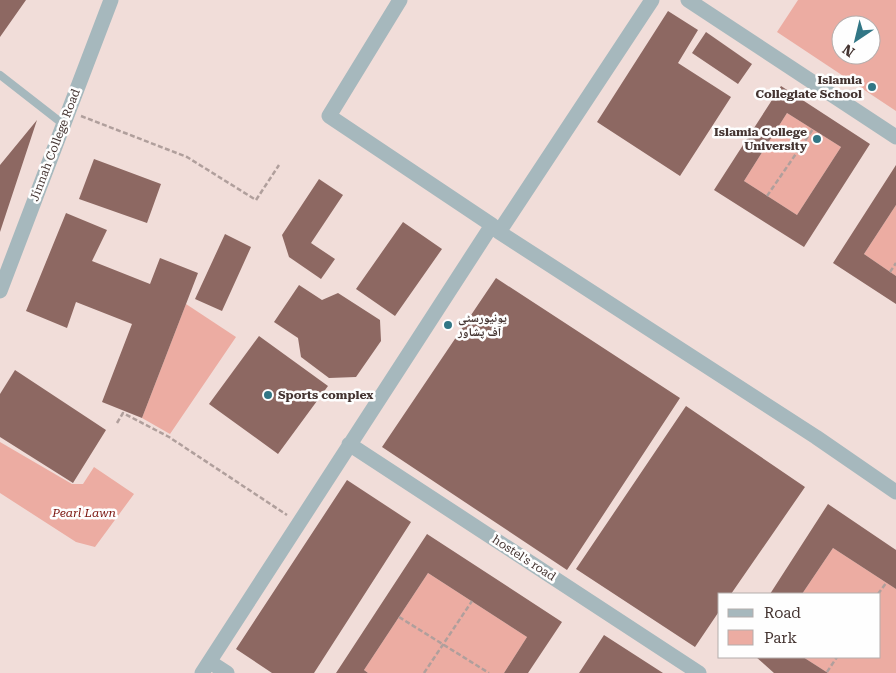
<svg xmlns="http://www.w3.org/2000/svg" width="896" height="673" viewBox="0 0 896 673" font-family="'Roboto Serif','Noto Naskh Arabic',serif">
	<rect width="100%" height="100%" fill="#feece9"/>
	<!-- built -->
	<path fill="#f1ddd9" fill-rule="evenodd" d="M0,0H896V673H0ZM841,25H871V55H841ZM720,594H880V657H720Z"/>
	<!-- green -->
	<path fill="#ecaca2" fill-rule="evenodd" d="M798,0H896V111L777,32ZM841,25H871V55H841Z
		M787,113L841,147L797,215L744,181Z
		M896,205V276L864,254Z
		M186,304L236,337L170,434L142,418Z
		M0,442L72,484H83L94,467L134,494L95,547L76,542L0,493Z
		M833,548L896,589V673H828L803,657H880V594H802Z
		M428,573L527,637L504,673H368L364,670Z"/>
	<!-- building -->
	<path fill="#8d6862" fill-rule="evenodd" d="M0,0H26L0,37Z
		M668,11L698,30L678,63L731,97L680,176L597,122Z
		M706,32L752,64L738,84L692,53Z
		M781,86L870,144L804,247L714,190ZM787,113L841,147L797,215L744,181Z
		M37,120L0,232V165Z
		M94,159L161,184L147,223L79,199Z
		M896,165V205L864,254L896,276V304L833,263Z
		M319,179L343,195L311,243L335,259L321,279L289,257L282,235Z
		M66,213L107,230L92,261L150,284L160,258L198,273L142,418L102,402L132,324L76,302L67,328L26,311Z
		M403,222L442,249L395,316L356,289Z
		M225,234L251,247L222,311L195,299Z
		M496,278L680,398L567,570L382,447Z
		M299,285L322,300L338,293L380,320L381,341L356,377L329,378L301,357L298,338L274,322Z
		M259,336L328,386L278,454L209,404Z
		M15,370L106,430L73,483L0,437V394Z
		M686,406L805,487L731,594H720V610L695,647L576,569Z
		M347,480L411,522L314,673H272L236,649Z
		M828,504L896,550V589L833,548L802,594H770Z
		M427,534L562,622L528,673H504L527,637L428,573L364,670L368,673H336Z
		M604,635L663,673H579Z
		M756,657H803L828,673H774Z"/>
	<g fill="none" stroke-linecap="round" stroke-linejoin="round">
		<!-- path -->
		<path stroke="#b09f9c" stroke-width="2.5" stroke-dasharray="5 2.5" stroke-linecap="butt" d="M81,116L187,157L256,200L279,165
			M767,196L813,129
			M890,272L896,263
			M117,423L123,413L169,437L287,515
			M878,594L886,583
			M399,617L489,673
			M827,672L837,657
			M424,673L472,601"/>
		<!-- service -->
		<path stroke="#a6b8bd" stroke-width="8" d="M0,75L63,124"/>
		<!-- minor -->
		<path stroke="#a6b8bd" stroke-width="15" d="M400,0L329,116L492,225L499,232L816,437L896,492
			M688,0L896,137
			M499,232L652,0
			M0,291L111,0
			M349,444L699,673
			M210,662L227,673
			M202,673L492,225"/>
	</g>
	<!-- markers -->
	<g fill="#317685" stroke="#fefefe" stroke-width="2">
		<circle cx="872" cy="87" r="5"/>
		<circle cx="817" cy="139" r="5"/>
		<circle cx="448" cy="325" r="5"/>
		<circle cx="268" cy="395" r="5"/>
	</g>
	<g text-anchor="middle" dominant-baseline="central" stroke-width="5" stroke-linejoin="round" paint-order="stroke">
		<!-- poi labels -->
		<g font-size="12" font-weight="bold" fill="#443431" stroke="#fefefe" text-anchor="end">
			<text x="862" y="80">Islamia<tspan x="862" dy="14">Collegiate School</tspan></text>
			<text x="807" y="132">Islamia College<tspan x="807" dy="14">University</tspan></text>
			<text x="458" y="318" text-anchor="start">یونیورسٹی<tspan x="458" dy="14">آف پشاور</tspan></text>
			<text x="278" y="395" text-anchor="start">Sports complex</text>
		</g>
		<!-- street labels -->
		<g font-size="12" fill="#443431" stroke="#fefefe">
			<text transform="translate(55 145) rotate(-69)">Jinnah College Road</text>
			<text transform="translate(524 558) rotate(33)">hostel's road</text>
		</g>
		<!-- park labels -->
		<g font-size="12" font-style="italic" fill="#79120c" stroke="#fefefe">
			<text x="84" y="513">Pearl Lawn</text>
		</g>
	</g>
	<!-- legend -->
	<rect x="718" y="593" width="162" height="65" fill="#fefefe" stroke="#b4adac"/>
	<rect x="728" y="609" width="25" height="8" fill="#a6b8bd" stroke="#b4adac"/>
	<text x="764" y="618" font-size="15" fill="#443431">Road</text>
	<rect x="728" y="630" width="25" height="15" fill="#ecaca2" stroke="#b4adac"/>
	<text x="764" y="643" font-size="15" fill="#443431">Park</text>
	<!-- north arrow -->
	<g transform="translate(856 40) rotate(215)"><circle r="24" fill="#fefefe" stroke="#b4adac"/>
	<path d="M0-4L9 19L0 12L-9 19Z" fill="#317685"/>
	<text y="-8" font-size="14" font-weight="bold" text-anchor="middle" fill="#443431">N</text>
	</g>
</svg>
